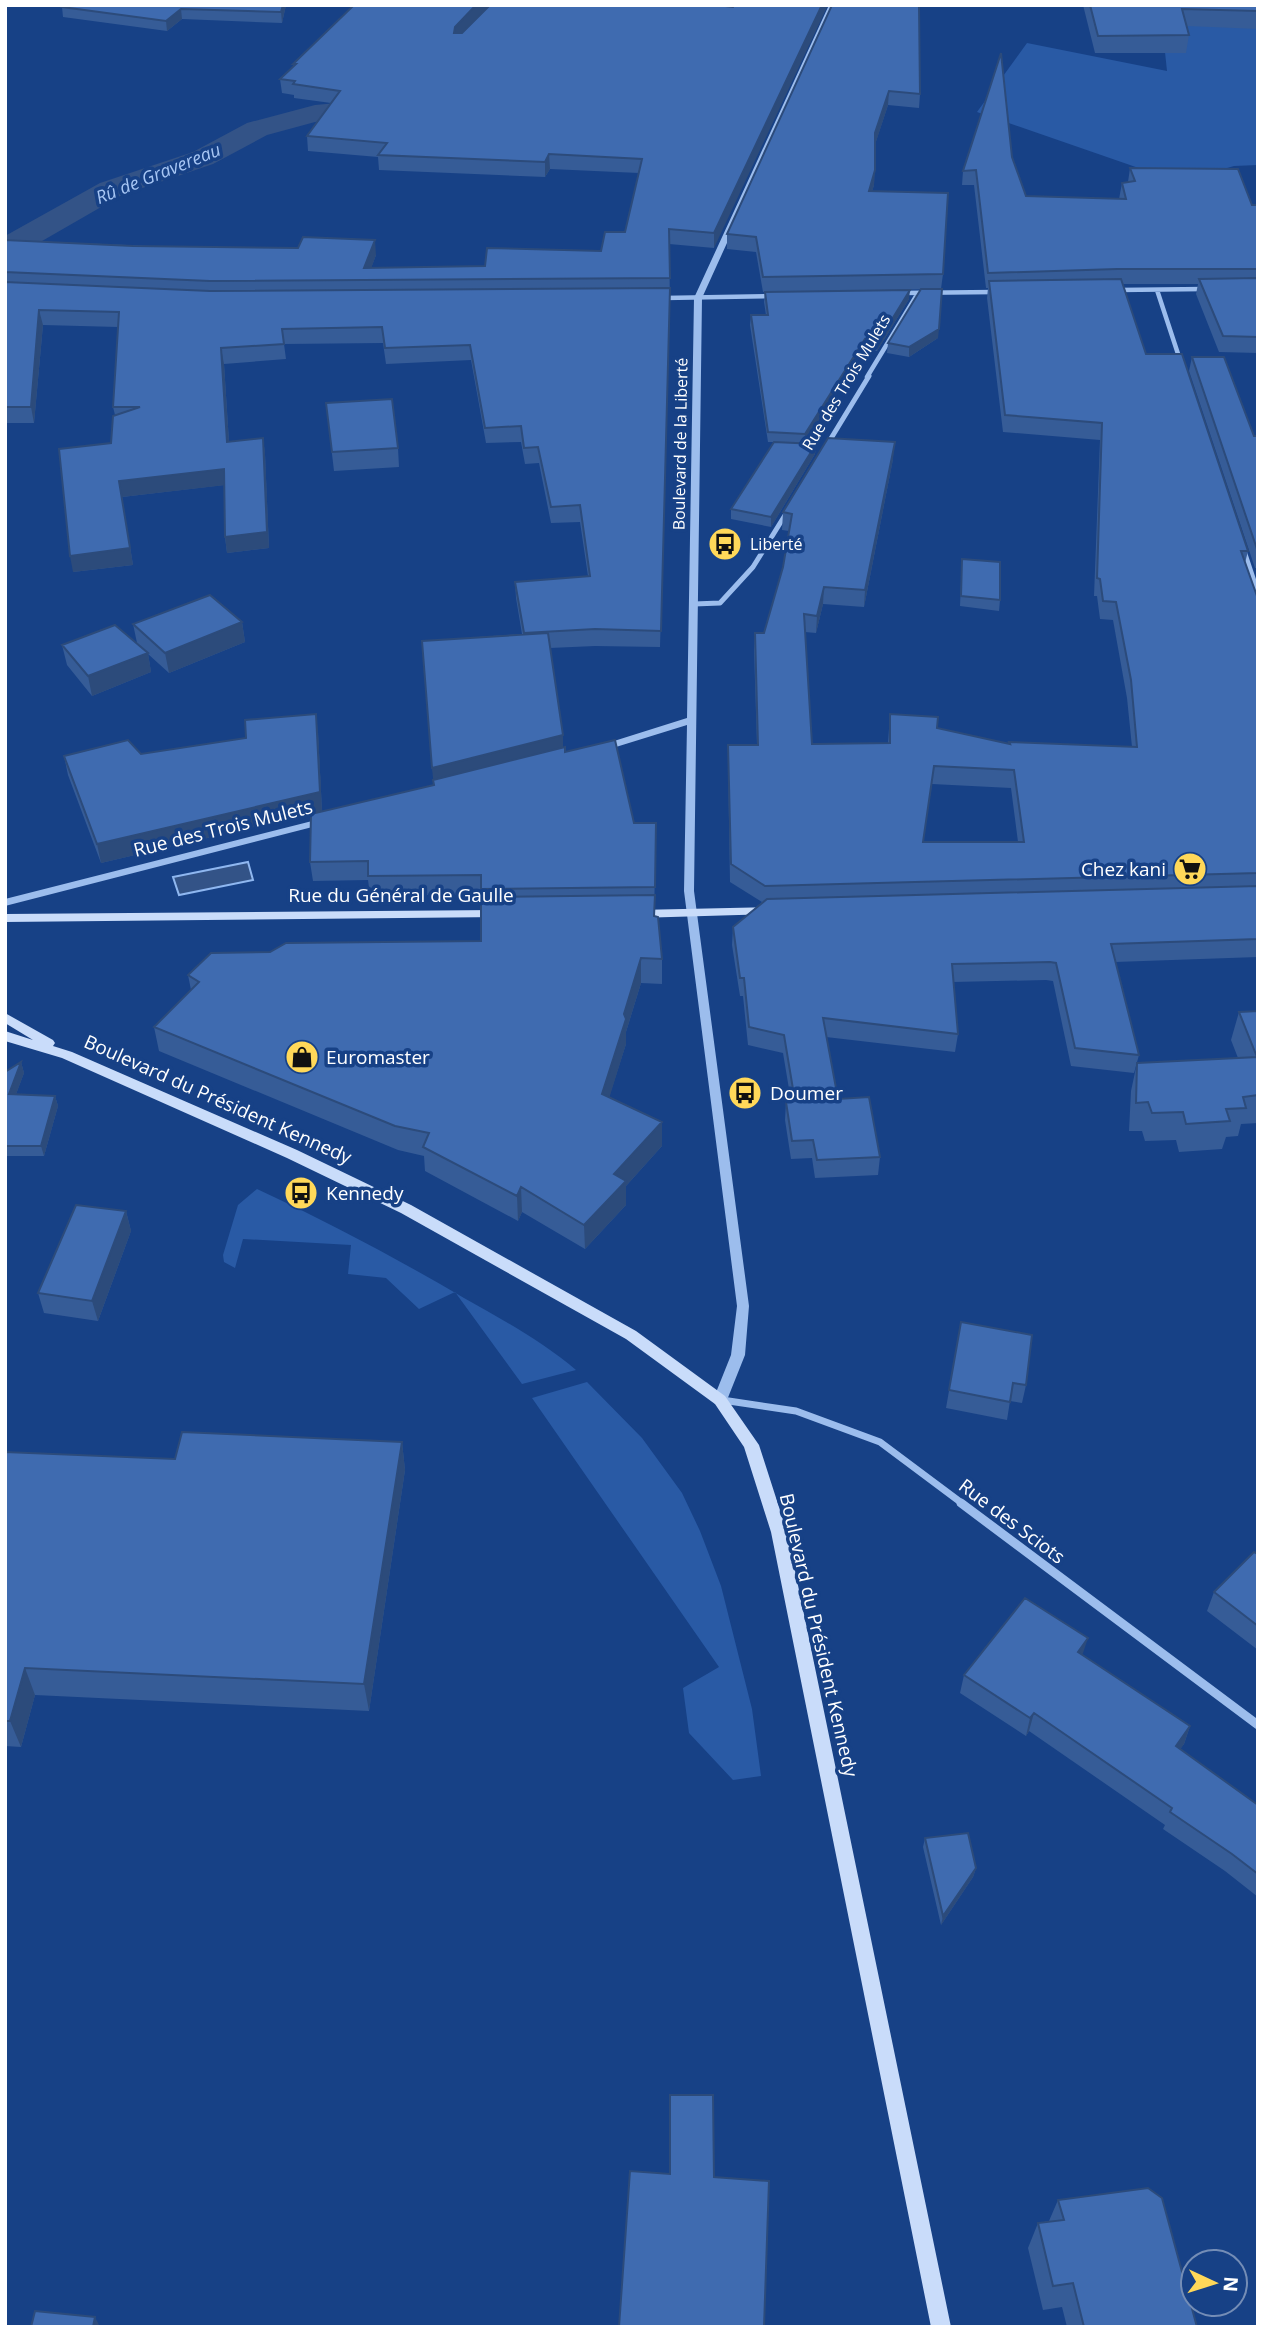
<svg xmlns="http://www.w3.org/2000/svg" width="1263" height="2332" viewBox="0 0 1263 2332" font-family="'Open Sans',sans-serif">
	<rect width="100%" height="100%" fill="#174186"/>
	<!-- green -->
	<path fill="#295aa5" d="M1160,5H1258V165L1234,166L1179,182L977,112L1027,43L1167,71Z
		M257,1189C328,1222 396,1258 464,1298C503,1320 542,1341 576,1370L522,1384L455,1292L419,1309L386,1278L348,1274L351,1245L243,1239L235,1268L224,1262L223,1255L238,1205Z
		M587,1382L642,1438L682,1493L700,1531L721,1586L752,1709L761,1776L733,1780L689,1733L683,1688L719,1667L532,1398Z"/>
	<!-- water -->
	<path fill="#335387" stroke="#8fb7f0" stroke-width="2" d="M248,862L253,880L179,895L173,877Z"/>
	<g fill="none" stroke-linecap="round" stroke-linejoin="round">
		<!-- canal -->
		<path fill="#335387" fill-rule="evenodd" d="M393,98L403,101L407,107L403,113L315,122L267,135L213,164L122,195L16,256L5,258V236L100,183L193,152L247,123L315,105Z"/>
		<!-- minor-far3 -->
		<path stroke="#9cbded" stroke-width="4.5" d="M1118,290L1205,289
			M1157,290L1181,363
			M901,293L995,292
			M664,298L774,296
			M867,377L918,293"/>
		<!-- minor-far2 -->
		<path stroke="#9cbded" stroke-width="5" d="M827,445L869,376
			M1244,551L1258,593
			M694,604L720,603L753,567L787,512"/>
		<!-- minor-far1 -->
		<path stroke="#9cbded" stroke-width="7" d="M722,1400L796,1411L880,1442L963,1504"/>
		<!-- minor -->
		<path stroke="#9cbded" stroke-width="9" d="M961,1503L1258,1725"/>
		<!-- tertiary -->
		<path fill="#9cbded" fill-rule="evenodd" d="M829,5H835L702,298L694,891L749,1306L745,1355L727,1400L725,1404L720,1405L715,1404L713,1400L731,1355L737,1306L684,891L687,725L603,751H595L594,749L595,747L687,718L694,298Z
			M324,818L329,821L328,823L5,906V899Z"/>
		<!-- secondary -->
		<path fill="#c9dcfa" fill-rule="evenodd" d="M770,907L774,908L776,911L774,914L637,918L631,914L637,910Z
			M497,910L501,911L503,914L501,917L5,922V914Z
			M5,1013L53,1040L55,1043L53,1046L72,1052L297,1150L411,1205L636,1331L725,1396L759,1445L787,1532L951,2327H931L771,1532L744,1447L715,1404L626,1339L401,1213L287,1158L62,1058L5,1041V1031L33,1040L5,1023Z"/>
	</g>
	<!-- wall -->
	<path fill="#365c97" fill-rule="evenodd" d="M64,5H286L282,23L182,19L167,31L63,17L62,7Z
		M832,5L920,94L919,108L888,105L875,144L874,185L872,191L943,274L941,289L763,292L756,252L727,249V234Z
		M1083,5H1258V29L1187,26L1189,35L1186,53H1095Z
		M733,7L714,248L669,244L670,303L660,647L595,646L550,648L563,747L565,752L634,823H656L654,916L662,959V984L641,983L626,1032V1044L609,1097L662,1122V1146L626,1186V1205L585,1249L522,1212L518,1221L425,1171L424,1156L398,1150L159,1051L154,1027L191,990L188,975L270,952L481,941V895H370L368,880L313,881L310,862L434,785L422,641L522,634L516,598L515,582L588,576L580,522L551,523L539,463L525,464L521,442L486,443L471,360L386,364L383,343L284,344L286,359L224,364L229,442L263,438L265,454L269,548L227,553L225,537L224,485L122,497L133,565L73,572L111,443L115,415L113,407L118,327L43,325L34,423H5V240L376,255L371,268L485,266L601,251L625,232L639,173L550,169L545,177L379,170L378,157L308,151L307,136L331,103L294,98V95L282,93L280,79L293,67V64Z
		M1012,157L1026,196L1119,199L1122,183L1128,182L1130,168L1252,205H1258V353L1219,352L1196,294L1198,284H1123L1146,354L1248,551L1245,563L1258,599V957L1115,962L1139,1055L1134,1073L1071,1066L1053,981L1046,980L953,982L958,1034L955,1052L826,1037L838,1099L880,1157L878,1175L815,1178L812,1158L791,1159L785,1120L786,1102L791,1101L783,1053L748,1045L743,996H740L732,945L733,927L762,902L730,882L728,763V745H757L754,650L755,633H764L783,567L789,531L782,530L783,512L893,459L864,607L823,604L816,633L805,632L812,744L888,743L890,714L937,728L1009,744L1132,747L1127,698L1113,620L1100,619L1097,596H1094L1100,440L1003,432L987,298L988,288H986L974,185H962L963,171ZM932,784L1011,788L1018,842H923Z
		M765,292L909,299L877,351L864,349L804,443L816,444L815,454L771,527L731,519V509L774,442H768L750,325L751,315H766L764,302Z
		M938,338L909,357L887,353L888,343Z
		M1192,357L1254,436H1258V568H1255L1189,371Z
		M326,403L398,448L399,467L334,471Z
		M962,559L1000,600L999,611L960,606Z
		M242,622L245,642L169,673L148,654L151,672L92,696L67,665L62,645L137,643L133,624Z
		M318,732L322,811L101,863L68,775L64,756L141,754Z
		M1258,1011V1123L1241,1124L1238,1136L1226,1137L1222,1149L1179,1152L1176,1140L1145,1141L1142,1131H1129L1131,1091L1137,1063L1238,1058L1231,1040L1239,1012Z
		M21,1062L24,1073L16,1094L55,1096L58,1106L44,1156H5V1072Z
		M126,1211L131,1231L98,1321L44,1313L38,1293Z
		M961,1322L1026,1385L1022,1403L1010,1401L1007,1420L946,1408Z
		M402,1442L405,1470L369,1711L35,1695L21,1747L5,1746V1452L175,1459Z
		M1258,1554V1650L1207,1611L1214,1592Z
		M1083,1655L1190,1726L1184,1744L1180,1749L1258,1805V1897L1225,1871L1163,1829L1165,1825L1029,1731L1026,1736L960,1693L964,1675Z
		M925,1838L976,1868L973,1877L941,1925L923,1847Z
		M670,2095L714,2177L669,2174Z
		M1058,2200L1197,2327H1067L1062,2307L1043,2310L1028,2248L1038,2223L1049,2221Z"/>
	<!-- shaded-wall -->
	<path fill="#2c4b7b" d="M283,5H286L282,23L281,12Z
		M476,5H490L455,47V27Z
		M822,5H828L714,248V233Z
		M181,9L182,19L167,31L166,21Z
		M889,91L888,105L874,148L875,133Z
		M549,154L550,169L545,177V162Z
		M875,170L874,185L868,206L869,191Z
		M375,240L376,255L367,280L364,268Z
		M910,290L909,299L877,351L878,342Z
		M39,310L43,325L34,423L31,407Z
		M939,329L938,338L909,357V347Z
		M865,339L864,349L804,443L805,434Z
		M221,348L224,364L230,458L227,442Z
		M263,438L265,454L269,548L227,553L225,537Z
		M895,442L893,459L864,607L865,590Z
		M816,444L815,454L771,527V517Z
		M224,469L226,485L122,497L133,565L73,572L70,556L119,481Z
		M824,587L823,604L816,633L817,616Z
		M242,622L245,642L169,673L165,653Z
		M148,653L151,672L92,696L88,676Z
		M316,714L318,732L322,811L101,863L97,844Z
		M563,735V754L434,788L432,768Z
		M641,958V983L626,1032V1044L603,1118L602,1094L624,1014Z
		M21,1062L24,1073L12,1105L9,1094Z
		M55,1096L58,1106L44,1156L41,1146Z
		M662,1122V1146L626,1186V1205L585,1249L584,1225L614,1174Z
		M521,1187L522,1212L518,1221L517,1196Z
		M126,1211L131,1231L98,1321L92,1301Z
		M402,1442L405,1470L369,1711L364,1684Z
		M1088,1638L1082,1656L1078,1652Z
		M25,1668L35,1695L21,1747L10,1721Z
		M1034,1713L1029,1731L1026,1736L1030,1718Z
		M1190,1726L1184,1744L1170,1764L1176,1746Z
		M976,1868L973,1877L941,1925L943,1916Z
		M95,2317L100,2327H93Z"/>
	<!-- building -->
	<path fill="#3f6bb0" stroke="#2c4b7b" stroke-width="2" fill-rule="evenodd" d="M64,5H283L281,12L181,9L166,21L62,7Z
		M354,5H476L455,27L454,33H462L490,5H717L733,7L734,5H822L714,233L669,229L670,278L210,281L5,272V240L133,246L298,248L303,237L375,240L364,268L485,266L487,248L601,251L605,232H625L642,159L549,154L545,162L378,155L387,143L307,136L340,91L293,84L295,81L280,79L296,64H293Z
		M832,5H919L920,94L889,91L875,133V170L869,191L948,193L943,274L763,277L756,237L727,234Z
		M1090,5H1258V11L1182,9L1189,35L1098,36Z
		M1001,53L1012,157L1026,196L1126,199L1122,183L1135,181L1130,168L1238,169L1252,205H1258V269H1117L988,273L976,170L963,171Z
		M1258,278V337L1223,336L1199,279Z
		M1121,279L1146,354H1182L1248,551H1241L1258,599V873L765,886L731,864L728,745H758L755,633H764L783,567L792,514L783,512L828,438L895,442L865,590L824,587L817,616L804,614L812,744L890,743V714L938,717L937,728L1010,744L1009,742L1137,747L1131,680L1116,602L1103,601L1100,579L1097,578L1102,423L1005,415L989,281ZM934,766L1014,770L1024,842H923Z
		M5,282L210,291L670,288L661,631L595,629L524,633L515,582L590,576L580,505L551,507L538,447L524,448L521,426L485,428L470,345L385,348L382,327L282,329L284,344L221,348L227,442L263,438L267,532L225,537L224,469L119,481L130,548L70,556L59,449L111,443L113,416L140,407H113L119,312L39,310L31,407H5Z
		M921,289H942L939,329L909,347L888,343Z
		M910,290L878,342L865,339L805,434L768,432L751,315H768L765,292Z
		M1192,357H1224L1254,436H1258V552Z
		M392,399L398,448L332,452L326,403Z
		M774,442L816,444L771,517L731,509Z
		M962,559L1000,562V600L961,596Z
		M210,595L242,622L165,653L133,624Z
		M115,625L148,653L88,676L62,645Z
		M548,633L563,735L432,768L422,641Z
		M316,714L320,792L97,844L64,756L128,740L141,754L246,738L245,720Z
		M615,740L634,823H656L655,887L481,889V875L368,876V861L310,862L311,814L434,785L433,780L565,747V752Z
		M1258,886V939L1111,944L1139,1055L1075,1048L1056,963L1050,962L952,964L958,1034L823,1018L838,1099L869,1097L880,1157L817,1160L813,1140L792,1141L786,1102L795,1101L784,1035L749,1027L744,978H740L733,927L767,899Z
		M655,895L654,916L658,917L662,959L641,958L624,1014L626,1019L602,1094L662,1122L614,1174L626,1181L584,1225L521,1187L517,1196L423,1147L429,1133L395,1126L154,1027L199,982L188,975L211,953L270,952L286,943L481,941V897Z
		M1258,1011V1095L1243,1097L1246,1108L1226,1109L1230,1121L1186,1124L1183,1112L1152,1113L1148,1102L1136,1103L1137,1063L1257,1057L1239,1012Z
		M21,1062L9,1094L55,1096L41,1146H5V1072Z
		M76,1205L126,1211L92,1301L38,1293Z
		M961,1322L1032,1335L1026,1385L1013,1383L1010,1402L949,1390Z
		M182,1432L402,1442L364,1684L25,1668L10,1721H5V1452L175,1459Z
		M1254,1552L1258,1554V1626L1214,1592Z
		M1025,1598L1088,1638L1078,1652L1190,1726L1176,1746L1258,1805V1874L1232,1854L1170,1812L1172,1808L1034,1713L1030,1718L964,1675Z
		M968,1833L976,1868L943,1916L925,1838Z
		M670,2095H713L714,2177L769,2181L764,2327H619L630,2171L670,2174Z
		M1148,2188L1162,2198L1197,2327H1084L1073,2283L1053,2286L1038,2223L1064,2220L1058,2200Z
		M35,2311L95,2317L93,2327H31Z"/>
	<!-- icons -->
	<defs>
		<symbol id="bus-disc" viewBox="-11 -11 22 22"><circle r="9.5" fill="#ffd859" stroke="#174186"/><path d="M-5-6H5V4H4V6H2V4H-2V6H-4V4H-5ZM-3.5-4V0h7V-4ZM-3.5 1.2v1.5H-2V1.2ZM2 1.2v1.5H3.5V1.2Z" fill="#111"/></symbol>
		<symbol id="supermarket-disc" viewBox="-11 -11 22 22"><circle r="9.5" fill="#ffd859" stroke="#174186"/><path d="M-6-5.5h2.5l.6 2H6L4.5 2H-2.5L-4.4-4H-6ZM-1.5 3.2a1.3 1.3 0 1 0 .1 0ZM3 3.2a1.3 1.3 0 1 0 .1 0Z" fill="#111"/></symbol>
		<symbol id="shop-disc" viewBox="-11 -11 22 22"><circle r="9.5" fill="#ffd859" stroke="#174186"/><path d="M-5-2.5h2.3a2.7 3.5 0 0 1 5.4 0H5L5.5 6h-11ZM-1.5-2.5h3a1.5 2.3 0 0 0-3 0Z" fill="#111"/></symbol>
	</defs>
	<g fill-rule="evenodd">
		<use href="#bus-disc" x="706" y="525" width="38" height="38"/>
		<use href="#supermarket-disc" x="1171" y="850" width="38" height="38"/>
		<use href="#shop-disc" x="283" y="1038" width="38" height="38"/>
		<use href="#bus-disc" x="726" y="1074" width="38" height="38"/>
		<use href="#bus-disc" x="282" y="1174" width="38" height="38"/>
	</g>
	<g text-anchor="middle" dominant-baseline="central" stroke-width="7" stroke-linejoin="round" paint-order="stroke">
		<!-- far-street labels -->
		<g font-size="16" fill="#fff" stroke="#174186">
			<text transform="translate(846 382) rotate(-59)">Rue des Trois Mulets</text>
			<text transform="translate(680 444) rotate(-89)">Boulevard de la Liberté</text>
		</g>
		<!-- far-poi labels -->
		<g font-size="16" fill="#fff" stroke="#174186" text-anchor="start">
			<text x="750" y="544">Liberté</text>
		</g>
		<!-- far-water labels -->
		<g font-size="18" font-style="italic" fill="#a8c7f5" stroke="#174186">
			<text transform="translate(158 173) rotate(-22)">Rû de Gravereau</text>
		</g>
		<!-- street labels -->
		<g font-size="19" fill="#fff" stroke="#174186">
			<text transform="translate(223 828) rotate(-14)">Rue des Trois Mulets</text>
			<text x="401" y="895">Rue du Général de Gaulle</text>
			<text transform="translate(218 1099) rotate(24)">Boulevard du Président Kennedy</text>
			<text transform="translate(1012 1521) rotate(37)">Rue des Sciots</text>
			<text transform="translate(819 1635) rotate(77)">Boulevard du Président Kennedy</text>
		</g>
		<!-- poi labels -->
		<g font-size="19" fill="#fff" stroke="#174186" text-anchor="start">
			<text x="1166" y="869" text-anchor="end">Chez kani</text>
			<text x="326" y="1057">Euromaster</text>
			<text x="770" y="1093">Doumer</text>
			<text x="326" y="1193">Kennedy</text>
		</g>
	</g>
	<!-- border -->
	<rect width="1263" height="2332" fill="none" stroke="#ffffff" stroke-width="14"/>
	<!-- north arrow -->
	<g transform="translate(1214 2283) rotate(94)"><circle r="33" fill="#174186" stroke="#748db6" stroke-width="2"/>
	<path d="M0-5L12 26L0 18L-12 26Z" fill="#ffd859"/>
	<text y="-10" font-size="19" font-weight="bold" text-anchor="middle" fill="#ffffff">N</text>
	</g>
</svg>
